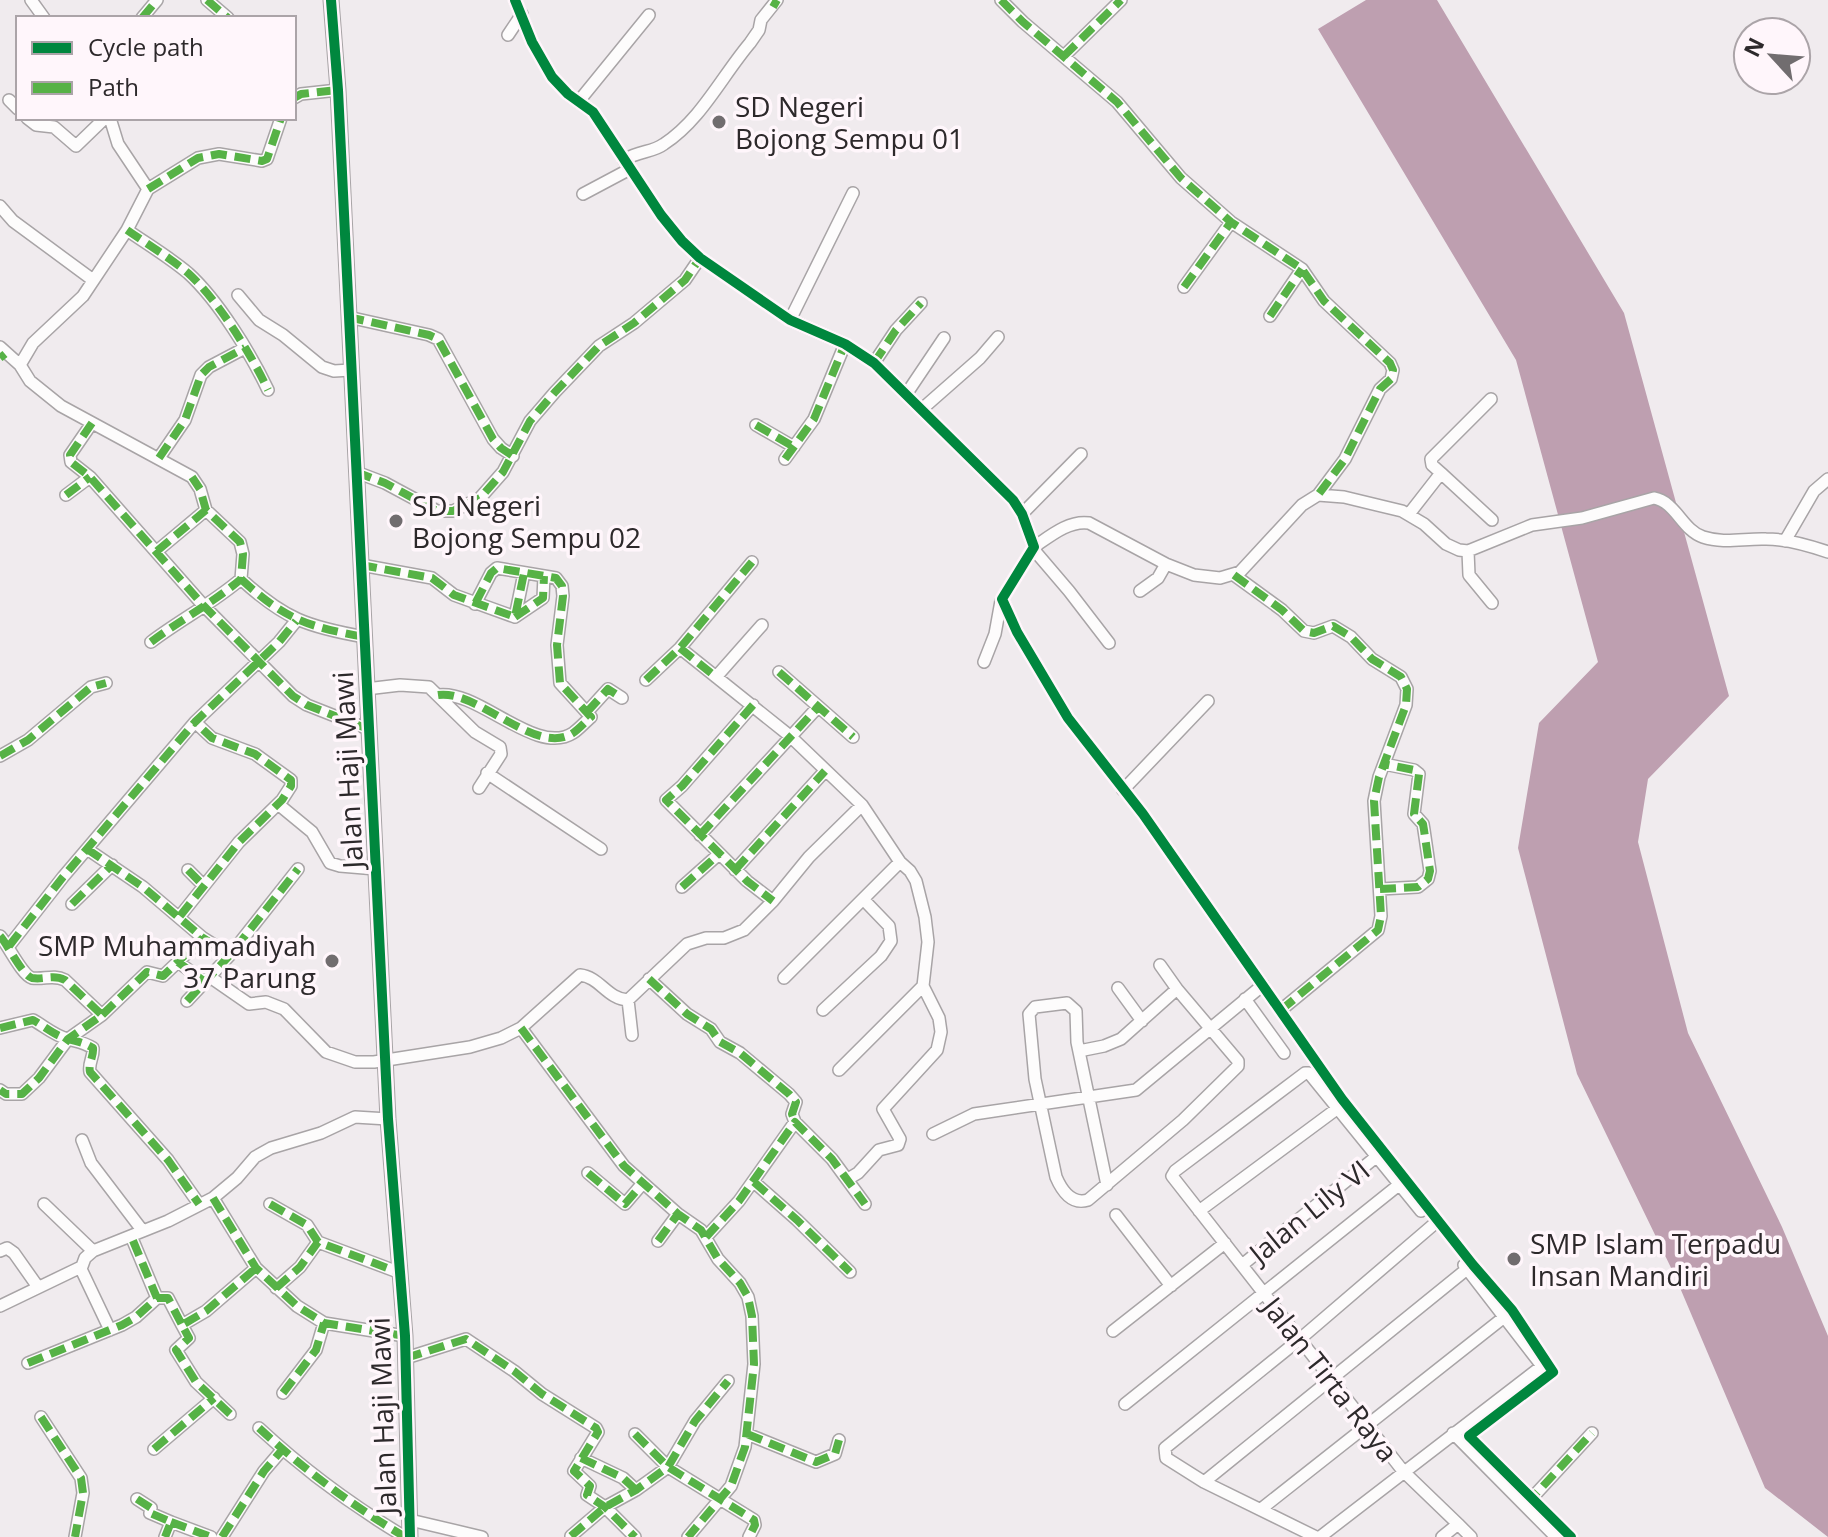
<svg xmlns="http://www.w3.org/2000/svg" width="1828" height="1537" viewBox="0 0 1828 1537" font-family="'Open Sans',sans-serif">
	<rect width="100%" height="100%" fill="#f0ebee"/>
	<!-- water -->
	<path fill="#be9fb0" d="M1366,0H1437L1624,313L1729,696L1648,779L1638,842L1688,1033L1782,1227L1828,1336V1537L1765,1488L1675,1276L1577,1074L1518,848L1539,723L1598,662L1516,360L1318,29Z"/>
	<g fill="none" stroke-linecap="round" stroke-linejoin="round">
		<defs>
			<path id="minor" d="M31,0L44,18
				M207,0L228,18
				M515,0L532,42L552,77L568,94L593,112L661,215L682,241L700,258L790,320L845,344L874,363L1013,500L1022,514L1034,547L1002,599L1017,632L1068,718L1143,814L1342,1099L1473,1265L1512,1310L1553,1372L1469,1436L1571,1537
				M1001,0L1023,22L1117,102L1181,178L1231,222L1302,269L1324,301L1390,363L1393,370L1391,379L1380,389L1345,459L1318,495
				M142,18L157,0
				M508,35L522,14
				M1064,56L1121,0
				M294,98L301,94L338,90
				M9,100L18,109
				M579,101L649,15
				M27,118L36,125L54,127L76,146L105,118
				M110,118L118,144L148,189
				M624,160C640,150 652,153 664,144C701,120 722,76 750,43L759,30L761,20L777,0
				M583,194L630,169
				M0,206L13,221L93,280
				M127,230C147,244 169,257 188,273C218,300 251,354 268,390
				M1184,287L1231,222
				M238,295L259,320L283,335L322,367L334,371L351,370
				M1270,316L1302,269
				M348,317L429,335L438,339L493,439L501,448L513,456
				M790,320L853,193
				M0,347L20,365L30,381L61,406L192,477L200,489L206,510L240,542L243,554L241,579C213,603 180,620 151,642
				M874,363L896,330L921,303
				M20,365L33,343L83,296L127,230L148,189L198,158L219,154L262,161L267,159L281,118
				M907,393L944,338
				M922,409L980,358L998,337
				M92,423L70,455L71,462L90,477L203,605L293,696L307,705L368,729
				M756,425L794,447
				M159,458L185,420L201,375L209,367L245,348
				M785,459L814,419L845,344
				M356,472L385,483L437,511H453L480,498L503,472L530,421L555,392L599,346L634,323L685,280L700,258
				M1441,473L1492,520
				M66,495L90,477
				M1022,514L1081,454
				M1409,514L1441,473L1432,465L1431,459L1491,399
				M1785,541L1814,491L1828,479
				M157,551L206,510
				M1468,551L1469,575L1492,603
				M361,565L432,578L454,595L515,617L524,573
				M1234,575L1282,610L1304,631L1314,633L1333,626L1351,637L1372,659L1401,677L1407,689L1406,705L1379,777L1374,801L1381,916L1378,930L1281,1010
				M241,579C284,619 308,627 365,637
				M1140,591L1158,578L1166,564
				M515,617L543,598L544,576
				M1109,643L1069,591L1034,550V547C1050,536 1069,520 1089,523L1166,564L1194,575L1220,578L1240,572L1302,505L1318,495L1344,497L1402,511L1424,524L1446,544L1459,550L1468,551L1532,525L1582,518L1654,498C1676,502 1682,530 1703,537C1724,544 1745,538 1766,539C1787,539 1808,545 1828,552
				M680,648L790,736L862,805L900,862L910,871L916,881L925,917L928,942L923,986L939,1018L941,1032L937,1050L883,1109L900,1139L898,1145L879,1150L858,1173L848,1179
				M984,662L995,634L1001,601
				M779,672L853,737
				M716,677L762,625
				M646,680L680,648L752,562
				M366,689L400,685L429,687L475,732L500,747L501,754L479,788
				M438,695C478,689 536,757 573,733C579,729 585,722 591,717L560,683L557,645L563,596L562,586L556,578L497,568L491,573L475,604
				M753,705L682,786L666,800L747,881L773,901
				M587,712L608,689L622,698
				M0,756L28,740L91,687L106,683
				M487,773L601,849
				M1123,790L1208,701
				M278,804L312,832L330,863L340,866L376,869
				M700,835L818,707
				M87,849L143,887L203,938L163,976L147,972L102,1015
				M188,870L203,885
				M735,870L825,771
				M682,887L719,854
				M1380,889L1418,887L1428,879L1430,871L1424,830L1423,824L1414,814L1419,774L1414,770L1384,764
				M72,904L112,865
				M180,916L239,842L282,800L291,786V780L255,754L212,738L195,722
				M0,936C8,945 22,975 32,978C44,980 53,974 65,980L102,1015L68,1039L39,1078L22,1094H6L0,1090
				M203,938L230,955
				M9,946L63,877L195,722L279,642L296,621
				M178,962L205,982
				M210,977L249,1004L266,1002L284,1009L326,1052L355,1062H374L470,1047L501,1038L521,1028L580,975C600,977 607,999 628,1000L687,944L706,938H724L744,930L773,901L809,857L862,805
				M784,978L900,862
				M649,979L687,1014L711,1029L720,1042L740,1053L789,1094L796,1102L792,1114L795,1122
				M1118,988L1142,1021
				M1245,999L1284,1053
				M628,1000L632,1035
				M187,1001L230,955L298,869
				M823,1010L881,956L891,941L889,926L863,899
				M0,1028L33,1020C44,1026 55,1036 68,1039C78,1042 83,1042 93,1048C94,1057 88,1063 90,1072L168,1160L199,1204
				M521,1028L624,1166L678,1214L701,1230L718,1259L740,1283L748,1297L752,1316L754,1364L745,1447L731,1486L688,1537
				M1079,1051L1104,1046L1121,1039L1177,989
				M839,1070L923,986
				M933,1134L974,1114L1136,1090L1263,985
				M82,1140L91,1163L142,1230
				M588,1173L625,1204L643,1183
				M754,1182L797,1220L850,1272
				M1107,1185L1077,1042L1076,1011L1067,1003L1035,1007L1029,1014L1035,1079L1056,1177C1062,1191 1072,1205 1088,1200L1183,1120L1238,1066V1061L1177,989L1160,965
				M213,1198L256,1268L297,1306L324,1323L405,1336
				M44,1204L93,1251
				M270,1204L307,1225L318,1242L398,1272
				M1199,1211L1338,1108
				M1421,1211L1309,1073H1305L1175,1171L1172,1176L1403,1471L1458,1524L1442,1537
				M1116,1215L1171,1286
				M706,1237L739,1201L795,1122L832,1159L865,1204
				M658,1241L678,1214
				M0,1251L7,1248L14,1253L38,1287
				M1242,1265L1376,1157
				M276,1288L300,1267L318,1242
				M157,1298H168L182,1325
				M0,1306L81,1267
				M110,1330L81,1269L85,1258L93,1251L168,1221L213,1198L237,1178L255,1157L271,1148L321,1133L355,1117L388,1119
				M1113,1331L1225,1243
				M406,1358L466,1339L514,1371L542,1394L596,1428L598,1432L574,1471L590,1486L587,1495L605,1507L635,1537
				M28,1363L122,1325L136,1317L157,1298L131,1236
				M283,1393L316,1350L324,1323
				M1125,1404L1400,1184
				M230,1414L196,1382L176,1350L189,1338L182,1325L206,1311L256,1268
				M41,1417L81,1478L83,1493L75,1537
				M259,1428C303,1469 353,1506 405,1537
				M1453,1433L1556,1537
				M635,1434L668,1467L754,1520L755,1525L749,1537
				M747,1434L816,1462L835,1454L839,1440
				M154,1449L214,1398
				M581,1458L623,1478L636,1490
				M1204,1482L1467,1269
				M1532,1498L1592,1433
				M137,1499L151,1508L150,1513L171,1522L165,1537
				M1261,1509L1503,1318
				M410,1520L482,1537
				M171,1522L211,1537
				M1458,1524L1471,1537
				M571,1536L605,1507L636,1490L668,1467L695,1421L728,1381
				M222,1537L264,1471L282,1450
				M1316,1537L1204,1482L1166,1458L1165,1448L1300,1339L1433,1225
				M1320,1537L1542,1366L1464,1265"/>
			<path id="tertiary" d="M331,0L338,90L388,1119L405,1336L410,1537"/>
		</defs>
		<!-- minor casing -->
		<use href="#minor" stroke="#a8a4a6" stroke-width="14"/>
		<!-- tertiary casing -->
		<use href="#tertiary" stroke="#a8a4a6" stroke-width="17"/>
		<!-- minor -->
		<use href="#minor" stroke="#fdfcfc" stroke-width="11"/>
		<!-- tertiary -->
		<use href="#tertiary" stroke="#fdfcfc" stroke-width="14"/>
		<!-- quiet -->
		<path stroke="#56b246" stroke-width="8" stroke-dasharray="16 8" stroke-linecap="butt" d="M207,0L228,18
			M1001,0L1023,22L1117,102L1181,178L1231,222L1302,269L1324,301L1390,363L1393,370L1391,379L1380,389L1345,459L1318,495
			M773,7L777,0
			M142,18L157,0
			M1064,56L1121,0
			M294,98L301,94L338,90
			M148,189L198,158L219,154L262,161L267,159L281,118
			M127,230C147,244 169,257 188,273C218,300 251,354 268,390
			M1184,287L1231,222
			M1270,316L1302,269
			M348,317L429,335L438,339L493,439L501,448L513,456
			M0,358L5,354
			M874,363L896,330L921,303
			M92,423L70,455L71,462L90,477L203,605L293,696L307,705L368,729
			M756,425L794,447
			M159,458L185,420L201,375L209,367L245,348
			M785,459L814,419L845,344
			M356,472L385,483L437,511H453L480,498L503,472L530,421L555,392L599,346L634,323L685,280L700,258
			M66,495L90,477
			M157,551L206,510
			M361,565L432,578L454,595L515,617L524,573
			M1234,575L1282,610L1304,631L1314,633L1333,626L1351,637L1372,659L1401,677L1407,689L1406,705L1379,777L1374,801L1381,916L1378,930L1281,1010
			M241,579C284,619 308,627 365,637
			M515,617L543,598L544,576
			M151,642C180,620 213,603 241,579L243,554L240,542L206,510L200,489L192,477
			M680,648L716,677
			M779,672L853,737
			M646,680L680,648L752,562
			M438,695C478,689 536,757 573,733C579,729 585,722 591,717L560,683L557,645L563,596L562,586L556,578L497,568L491,573L475,604
			M753,705L682,786L666,800L747,881L773,901
			M587,712L608,689L622,698
			M0,756L28,740L91,687L106,683
			M700,835L818,707
			M87,849L143,887L203,938L163,976L147,972L102,1015
			M188,870L203,885
			M735,870L825,771
			M682,887L719,854
			M1380,889L1418,887L1428,879L1430,871L1424,830L1423,824L1414,814L1419,774L1414,770L1384,764
			M72,904L112,865
			M180,916L239,842L282,800L291,786V780L255,754L212,738L195,722
			M0,936C8,945 22,975 32,978C44,980 53,974 65,980L102,1015L68,1039L39,1078L22,1094H6L0,1090
			M203,938L230,955
			M9,946L63,877L195,722L279,642L296,621
			M178,962L205,982
			M649,979L687,1014L711,1029L720,1042L740,1053L789,1094L796,1102L792,1114L795,1122
			M187,1001L230,955L298,869
			M0,1028L33,1020C44,1026 55,1036 68,1039C78,1042 83,1042 93,1048C94,1057 88,1063 90,1072L168,1160L199,1204
			M521,1028L624,1166L678,1214L701,1230L718,1259L740,1283L748,1297L752,1316L754,1364L745,1447L731,1486L688,1537
			M588,1173L625,1204L643,1183
			M754,1182L797,1220L850,1272
			M213,1198L256,1268L297,1306L324,1323L405,1336
			M270,1204L307,1225L318,1242L398,1272
			M706,1237L739,1201L795,1122L832,1159L865,1204
			M658,1241L678,1214
			M276,1288L300,1267L318,1242
			M157,1298H168L182,1325
			M406,1358L466,1339L514,1371L542,1394L596,1428L598,1432L574,1471L590,1486L587,1495L605,1507L635,1537
			M28,1363L122,1325L136,1317L157,1298L131,1236
			M283,1393L316,1350L324,1323
			M230,1414L196,1382L176,1350L189,1338L182,1325L206,1311L256,1268
			M41,1417L81,1478L83,1493L75,1537
			M259,1428C303,1469 353,1506 405,1537
			M635,1434L668,1467L754,1520L755,1525L749,1537
			M747,1434L816,1462L835,1454L839,1440
			M154,1449L214,1398
			M581,1458L623,1478L636,1490
			M137,1499L151,1508L150,1513L171,1522L165,1537
			M1537,1504L1532,1498L1592,1433
			M171,1522L211,1537
			M571,1536L605,1507L636,1490L668,1467L695,1421L728,1381
			M222,1537L264,1471L282,1450"/>
		<defs>
			<path id="cycleway" d="M331,0L338,90L388,1119L405,1336L410,1537
				M515,0L532,42L552,77L568,94L593,112L661,215L682,241L700,258L790,320L845,344L874,363L1013,500L1022,514L1034,547L1002,599L1017,632L1068,718L1143,814L1342,1099L1473,1265L1512,1310L1553,1372L1469,1436L1571,1537"/>
		</defs>
		<!-- cycleway casing -->
		<use href="#cycleway" stroke="#fff6fb" stroke-width="15"/>
		<!-- cycleway -->
		<use href="#cycleway" stroke="#00873e" stroke-width="10"/>
	</g>
	<!-- markers -->
	<g fill="#716d6f" stroke="#fff6fb" stroke-width="3">
		<circle cx="719" cy="122" r="8"/>
		<circle cx="396" cy="521" r="8"/>
		<circle cx="332" cy="961" r="8"/>
		<circle cx="1514" cy="1259" r="8"/>
	</g>
	<g text-anchor="middle" dominant-baseline="central" stroke-width="7" stroke-linejoin="round" paint-order="stroke">
		<!-- poi labels -->
		<g font-size="28" fill="#2d292b" stroke="#fff6fb" text-anchor="start">
			<text x="735" y="106">SD Negeri<tspan x="735" dy="32">Bojong Sempu 01</tspan></text>
			<text x="412" y="505">SD Negeri<tspan x="412" dy="32">Bojong Sempu 02</tspan></text>
			<text x="316" y="945" text-anchor="end">SMP Muhammadiyah<tspan x="316" dy="32">37 Parung</tspan></text>
			<text x="1530" y="1243">SMP Islam Terpadu<tspan x="1530" dy="32">Insan Mandiri</tspan></text>
		</g>
		<!-- street labels -->
		<g font-size="28" fill="#2d292b" stroke="#fff6fb">
			<text transform="translate(347 770) rotate(-93)">Jalan Haji Mawi</text>
			<text transform="translate(1309 1211) rotate(-39)">Jalan Lily VI</text>
			<text transform="translate(1331 1379) rotate(52)">Jalan Tirta Raya</text>
			<text transform="translate(382 1416) rotate(-92)">Jalan Haji Mawi</text>
		</g>
	</g>
	<!-- legend -->
	<rect x="16" y="16" width="280" height="104" fill="#fff6fb" stroke="#aba4a8" stroke-width="2"/>
	<rect x="32" y="42" width="40" height="12" fill="#00873e" stroke="#aba4a8" stroke-width="2"/>
	<text x="88" y="56" font-size="24" fill="#2d292b">Cycle path</text>
	<rect x="32" y="82" width="40" height="12" fill="#56b246" stroke="#aba4a8" stroke-width="2"/>
	<text x="88" y="96" font-size="24" fill="#2d292b">Path</text>
	<!-- north arrow -->
	<g transform="translate(1772 56) rotate(296)"><circle r="38" fill="#fff6fb" stroke="#aba4a8" stroke-width="2"/>
	<path d="M0-6L14 30L0 20L-14 30Z" fill="#716d6f"/>
	<text y="-12" font-size="22" font-weight="bold" text-anchor="middle" fill="#2d292b">N</text>
	</g>
</svg>
